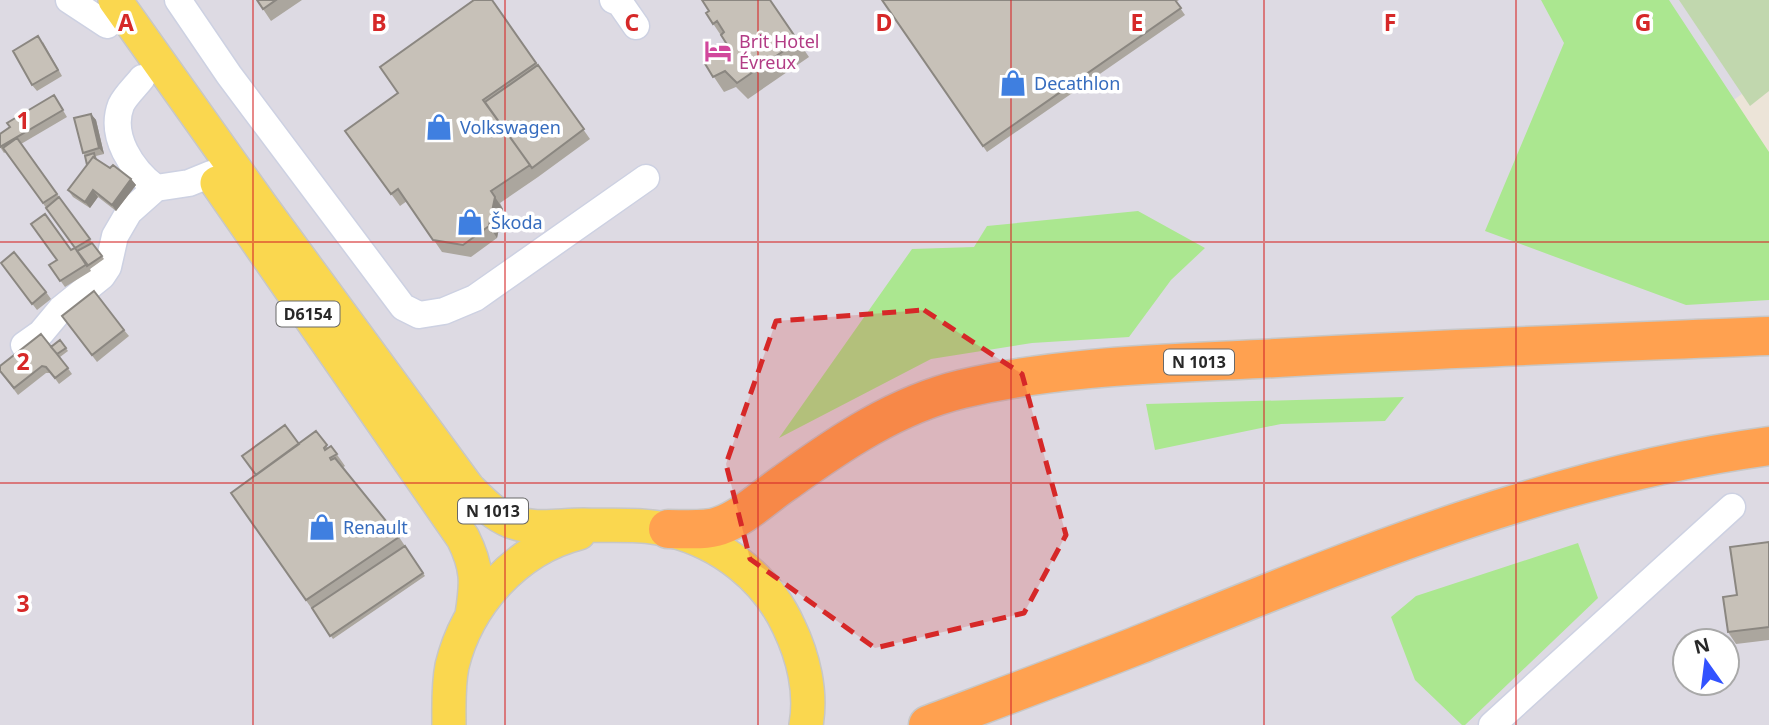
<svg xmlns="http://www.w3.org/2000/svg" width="1769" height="725" viewBox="0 0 1769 725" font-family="'Noto Sans',sans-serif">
	<rect width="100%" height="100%" fill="#ece4d8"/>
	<!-- industrial -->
	<path fill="#dddae3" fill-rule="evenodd" d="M0,0H1769V74L1701,124L1769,190V725H0ZM1685,641H1727V683H1685Z"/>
	<!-- green -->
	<path fill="#abe790" d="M1541,0H1669L1769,152V300L1686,305L1485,231L1564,43Z
		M1138,211L1205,248L1171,280L1129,337L1032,343L931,359L779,438L912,249L974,247L987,226Z
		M1404,397L1385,421L1281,424L1155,450L1146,404Z
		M1578,543L1598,598L1465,725H1462L1415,680L1391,617L1416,596Z"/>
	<!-- cemetery -->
	<path fill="#c1d7ae" d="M1679,0H1769V91L1750,106Z"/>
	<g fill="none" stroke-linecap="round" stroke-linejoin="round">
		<defs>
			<path id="minor" d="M69,0L107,25
				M178,0L229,75L403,307L419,315L444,311L475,298L646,178
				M613,0L620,3L636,26
				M142,78C136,86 125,96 121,105C109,136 132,170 156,188
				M24,345L41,333L61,309L102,276L108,267L115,236L129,212L156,188L189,183L211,174
				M1492,725L1732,507"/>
			<path id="major" d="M115,0L262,207L468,488C481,501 493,514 510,521C535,531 558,525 583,525C611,526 641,523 669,530C720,542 767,578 789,627C803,656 812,692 806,725
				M217,183L463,538C478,568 477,583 472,615
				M449,725C449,705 448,686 452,666C467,604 516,549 579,533"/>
			<path id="highway" d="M668,529C683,529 705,531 719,526C743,518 765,496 786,482C840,443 896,405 962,389C1060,366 1160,364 1259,359C1429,349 1599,343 1769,336
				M928,725C997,699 1067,673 1136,646C1342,563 1547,476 1769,446"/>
		</defs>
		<!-- minor casing -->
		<use href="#minor" stroke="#cdd1e2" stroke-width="29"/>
		<!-- major casing -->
		<use href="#major" stroke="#c7c7c7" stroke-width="36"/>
		<!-- highway casing -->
		<use href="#highway" stroke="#c7c7c7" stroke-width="41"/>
		<!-- minor -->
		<use href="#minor" stroke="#fff" stroke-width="26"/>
		<!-- major -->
		<use href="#major" stroke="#fad74f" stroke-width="33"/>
		<!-- highway -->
		<use href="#highway" stroke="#ffa150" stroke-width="38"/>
	</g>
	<!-- wall -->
	<path fill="#aba69e" d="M257,0H302L271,21Z
		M492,0L590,139L538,177L500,203L503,209L497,238L471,257L442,252L407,201L400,206L345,131L398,93Z
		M770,0L809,57L748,99L736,87L724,92L704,62L728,46L706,13Z
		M882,0H1179L1176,2L1185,15L987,152Z
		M43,42L62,76L37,91L32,85Z
		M58,102L67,117L21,144L104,259L90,269L91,271L65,287L49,265L75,248L6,152L4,153L0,147Z
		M91,114L96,120L104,154L96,156L97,159L110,168L131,179L136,185L116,211L98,197L90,208L73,197L68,190L87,165L85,156L83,153Z
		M1,263L46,292L51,299L37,310Z
		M62,316L124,330L129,336L97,362Z
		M60,340L68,351L60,357L72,374L59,384L51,373H46L18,395L0,371L51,347Z
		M316,431L328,448L331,446L345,466L342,468L399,537L425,576L333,639L231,493Z
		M1769,542V640L1736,644L1728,632L1737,595Z"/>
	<!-- shaded-wall -->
	<path fill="#8b8781" d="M91,114L96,120L104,154L99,148Z
		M131,179L136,185L116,211L112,205Z
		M93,190L98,197L90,208L85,202Z
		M495,197L503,209L497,238L489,226Z"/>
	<!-- building -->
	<path fill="#c7c1b8" stroke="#8b8781" stroke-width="2" d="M257,0H276L263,9Z
		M474,0H492L536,63L483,100L530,165L491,191L495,197L489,226L463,245L433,240L398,189L391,194L345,131L398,93L380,67Z
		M702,0H770L798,41L737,83L725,71L713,77L704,62L728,46L721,35L724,32L717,21L713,24L706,13L709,11Z
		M882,0H1175L1181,8L983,146Z
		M38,36L58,70L32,85L13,51Z
		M538,65L584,129L532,168L485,102Z
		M54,95L63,110L0,147V134L10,127L7,123Z
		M91,114L99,148L83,153L74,118Z
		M17,138L57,194L43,203L3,148Z
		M94,153L95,158L93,157L87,165L85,156Z
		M93,157L110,168L113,165L131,179L112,205L93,190L85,202L68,190Z
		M59,197L90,239L75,248L87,264L60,281L49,265L57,260L31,224L45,214L71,250L75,248L46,208Z
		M92,243L102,256L87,266L77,251Z
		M14,252L46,292L32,304L1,263Z
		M94,291L124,330L92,355L62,316Z
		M41,334L68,368L55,378L46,367L42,366L14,388L0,371V366Z
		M60,340L66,348L57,354L51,347Z
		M285,425L299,444L256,475L242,456Z
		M316,431L327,445L324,448L325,450L331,446L337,454L330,458L331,460L335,458L399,537L306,600L231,493Z
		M1769,542V627L1728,632L1723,597L1737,595L1730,547Z
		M405,546L423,573L330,636L312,608Z"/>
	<!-- marked area -->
	<path fill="#d62828" fill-opacity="0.2" stroke="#d62828" stroke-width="5" stroke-dasharray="14 9" stroke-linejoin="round" d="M924,310L1022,374L1066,535L1024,613L875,648L750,559L726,464L776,321Z"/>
	<!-- grid -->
	<path fill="none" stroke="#d62828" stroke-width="2" stroke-opacity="0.55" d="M253,0V725M505,0V725M758,0V725M1011,0V725M1264,0V725M1516,0V725M0,242H1769M0,483H1769"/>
	<!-- icons -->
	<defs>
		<symbol id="hotel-bare" viewBox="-9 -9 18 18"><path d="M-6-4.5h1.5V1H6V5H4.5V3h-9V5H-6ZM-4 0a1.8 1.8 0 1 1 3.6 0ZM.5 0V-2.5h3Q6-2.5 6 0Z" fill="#d1479c" stroke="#fff" stroke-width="2.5" paint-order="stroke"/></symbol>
		<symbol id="shop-bare" viewBox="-9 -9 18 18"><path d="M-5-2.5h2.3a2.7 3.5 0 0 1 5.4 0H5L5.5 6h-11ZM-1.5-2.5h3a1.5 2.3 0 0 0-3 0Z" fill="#3f7fe0" stroke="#fff" stroke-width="2.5" paint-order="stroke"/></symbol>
	</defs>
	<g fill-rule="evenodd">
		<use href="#hotel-bare" x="699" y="32" width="38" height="38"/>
		<use href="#shop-bare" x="994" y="64" width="38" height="38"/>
		<use href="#shop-bare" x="420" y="108" width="38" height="38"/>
		<use href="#shop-bare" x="451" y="203" width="38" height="38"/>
		<use href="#shop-bare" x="303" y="508" width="38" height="38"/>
	</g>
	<g text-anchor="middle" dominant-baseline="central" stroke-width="7" stroke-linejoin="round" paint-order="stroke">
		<!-- shield labels -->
		<g fill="#fff" stroke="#686868" stroke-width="2">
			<rect x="276.5" y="301.5" width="63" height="25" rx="5"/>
			<rect x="1164" y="349.5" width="70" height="25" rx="5"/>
			<rect x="458" y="498.5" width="70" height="25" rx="5"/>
		</g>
		<g font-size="16" font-weight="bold" fill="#282828">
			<text x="308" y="314">D6154</text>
			<text x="1199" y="362">N 1013</text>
			<text x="493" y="511">N 1013</text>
		</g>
		<!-- hotel labels -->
		<g font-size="18" fill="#b23c85" stroke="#fff" text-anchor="start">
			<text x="739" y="41">Brit Hotel<tspan x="739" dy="21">Évreux</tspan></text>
		</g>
		<!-- shop labels -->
		<g font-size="18" fill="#366cbe" stroke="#fff" text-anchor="start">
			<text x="1034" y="83">Decathlon</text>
			<text x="460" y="127">Volkswagen</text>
			<text x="491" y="222">Škoda</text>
			<text x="343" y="527">Renault</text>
		</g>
	</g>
	<g font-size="23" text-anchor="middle" font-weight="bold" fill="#d62828" stroke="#fff" stroke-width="7" stroke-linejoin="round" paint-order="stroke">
		<text x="126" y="31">A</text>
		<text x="379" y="31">B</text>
		<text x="632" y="31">C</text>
		<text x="884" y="31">D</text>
		<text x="1137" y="31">E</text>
		<text x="1390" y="31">F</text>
		<text x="1643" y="31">G</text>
		<text x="23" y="129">1</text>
		<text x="23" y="370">2</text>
		<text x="23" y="612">3</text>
	</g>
	<!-- north arrow -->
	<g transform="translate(1706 662) rotate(346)"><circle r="33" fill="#ffffff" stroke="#a9a9a9" stroke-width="2"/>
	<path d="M0-5L12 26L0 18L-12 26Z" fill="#3252ff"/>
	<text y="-10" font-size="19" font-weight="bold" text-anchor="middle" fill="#282828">N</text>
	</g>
</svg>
